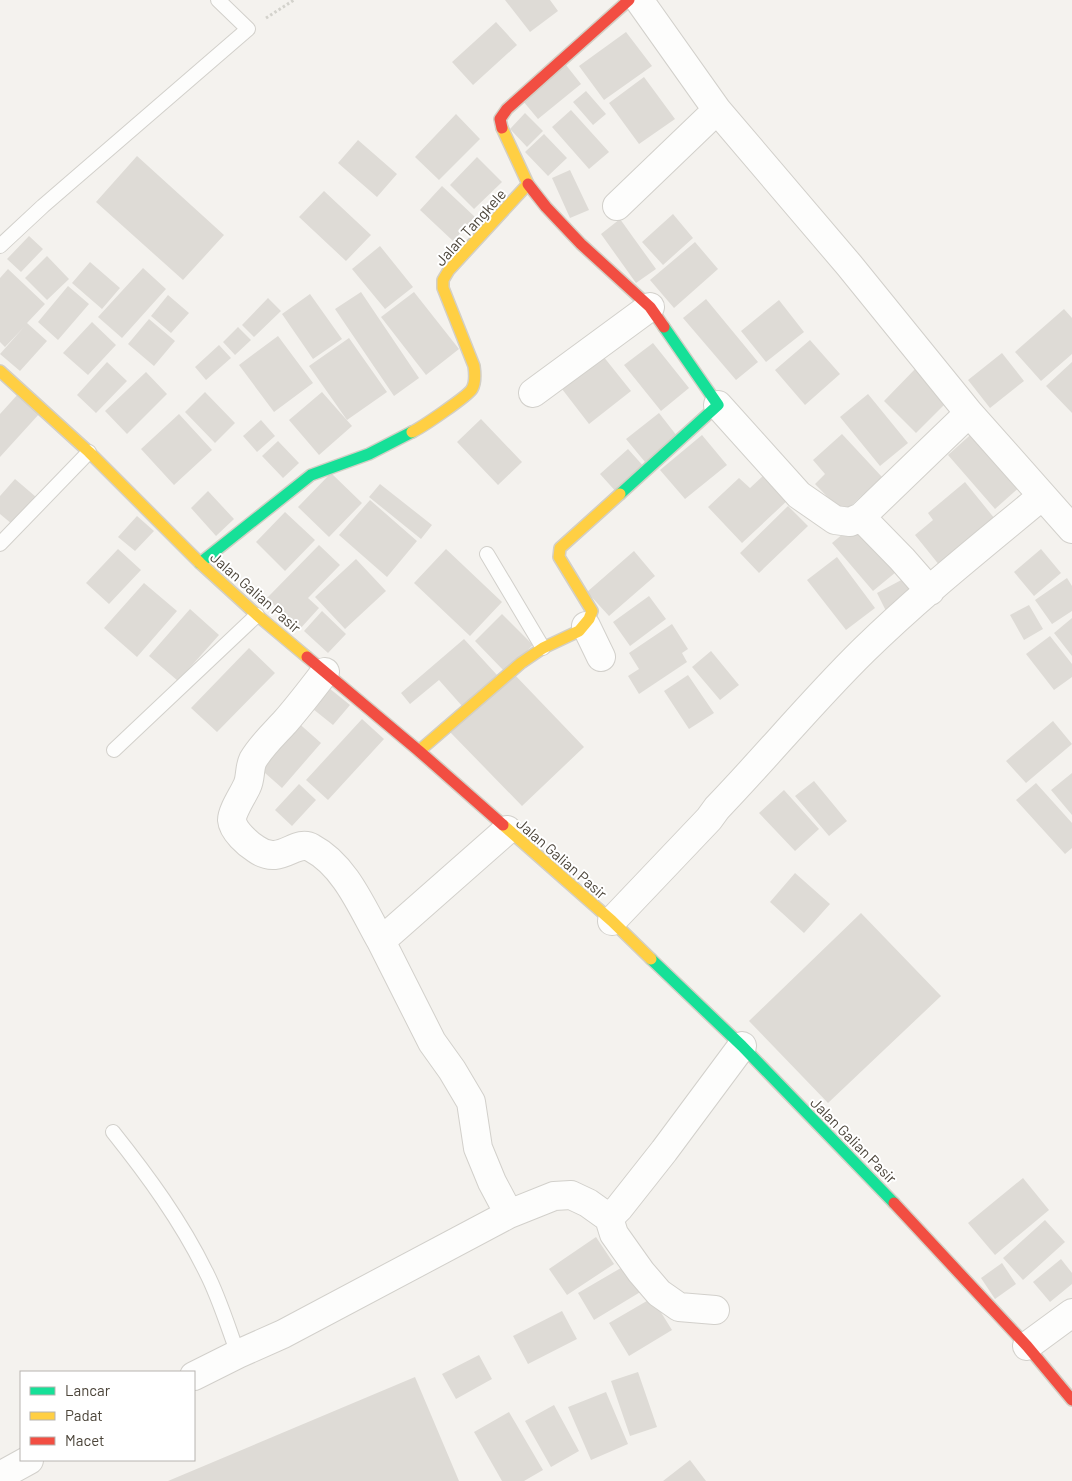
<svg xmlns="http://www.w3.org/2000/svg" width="1072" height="1481" viewBox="0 0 1072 1481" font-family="Barlow,sans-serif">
	<rect width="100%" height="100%" fill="#f4f2ee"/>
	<!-- building -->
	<path fill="#dedbd6" d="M505,0H550L558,11L530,32Z
		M496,22L517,45L473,85L452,62Z
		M626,32L652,66L604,100L579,66Z
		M566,65L581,84L538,119L523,101Z
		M644,77L675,119L639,144L609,103Z
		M586,91L606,114L593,125L573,102Z
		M571,110L609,152L589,169L552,127Z
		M525,113L543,131L527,147L510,129Z
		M456,114L480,139L439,180L415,157Z
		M544,134L567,158L548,176L525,152Z
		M358,140L397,174L377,197L338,163Z
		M137,156L224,235L183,280L96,202Z
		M477,157L502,182L474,209L450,185Z
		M570,170L589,210L570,218L552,178Z
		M442,186L475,217L453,241L420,210Z
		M324,191L371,235L346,261L299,217Z
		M673,214L693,238L663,265L642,242Z
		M620,219L656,269L636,283L601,234Z
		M29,236L43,249L21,272L7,259Z
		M695,242L718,269L674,308L650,280Z
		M380,246L413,287L385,309L352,269Z
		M47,256L69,279L47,300L25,278Z
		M90,262L120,288L102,309L72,283Z
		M143,268L166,289L122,338L98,317Z
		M8,269L45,304L27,323L47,341L20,371L0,354L24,327L5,347L0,342V278Z
		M68,286L89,304L58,340L38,322Z
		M361,292L419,378L394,396L335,309Z
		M414,292L459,349L426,375L381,317Z
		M310,294L342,339L313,359L282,314Z
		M168,295L189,313L171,333L151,316Z
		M268,298L281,311L254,337L242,325Z
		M706,299L758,362L736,380L683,318Z
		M779,300L804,332L766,362L741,331Z
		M1064,309L1072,318V354L1041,381L1015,352Z
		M149,319L175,341L154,366L128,344Z
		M92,322L116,345L88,375L63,353Z
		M238,327L251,340L235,355L223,342Z
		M278,336L313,383L274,412L239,365Z
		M349,338L387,392L347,420L309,366Z
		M810,340L840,374L805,405L775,370Z
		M653,343L689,388L661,411L624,365Z
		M219,345L231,358L206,380L195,367Z
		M1002,353L1024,381L990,408L968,380Z
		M603,356L631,391L589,424L562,389Z
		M107,362L127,381L96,413L77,395Z
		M1072,362V413L1046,386Z
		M917,367L949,400L916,433L884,401Z
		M146,372L167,394L127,434L105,411Z
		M205,392L235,423L215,443L185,412Z
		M322,392L352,426L319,455L289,420Z
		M19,393L40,413L0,457V414Z
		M868,394L908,443L880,466L840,417Z
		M659,413L677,436L645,462L626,439Z
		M179,414L212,450L174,485L141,449Z
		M481,419L522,462L498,485L457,442Z
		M261,420L275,436L257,452L243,436Z
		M977,429L1024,483L995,509L948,455Z
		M842,434L882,477L843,513L815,484L825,474L813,460Z
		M702,435L727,465L685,499L660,470Z
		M278,441L299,463L283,478L262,456Z
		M628,449L646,469L618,494L600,474Z
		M331,473L362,503L329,537L298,507Z
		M765,474L789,499L742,543L708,507L739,478L750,488Z
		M15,479L36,497L12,524L0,514V496Z
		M965,482L995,519L940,566L915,535L933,520L928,513Z
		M380,484L432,525L421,539L369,497Z
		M208,491L234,519L216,536L191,508Z
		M370,500L417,541L387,577L339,535Z
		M788,506L808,526L759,573L740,553Z
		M285,512L315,540L285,571L256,542Z
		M137,516L154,531L135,551L118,537Z
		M856,523L896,572L873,591L832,543Z
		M319,545L340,565L308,598L319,608L299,630L267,598Z
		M118,549L141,570L109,604L86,583Z
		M446,549L502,602L470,636L414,583Z
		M1041,549L1061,573L1034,596L1014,572Z
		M634,551L655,576L609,616L587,592Z
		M837,557L875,608L846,630L807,580Z
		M356,559L386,591L345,629L315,597Z
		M905,578L916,600L888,615L877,593Z
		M1067,578L1072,586V611L1052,624L1035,600Z
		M144,583L177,611L137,657L104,628Z
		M649,596L666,619L630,646L613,622Z
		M1029,605L1043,629L1024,640L1010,615Z
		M190,609L219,635L178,681L149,656Z
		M322,611L346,634L328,653L304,631Z
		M502,614L533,645L505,672L475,641Z
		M1072,618V656L1054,633Z
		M672,624L688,649L682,653L687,662L639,694L628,676L639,669L629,653Z
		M1050,636L1072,664V677L1054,690L1026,654Z
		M464,639L497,675L462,706L439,680L410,704L401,693Z
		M249,648L275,673L217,732L191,708Z
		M711,651L739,685L720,700L692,667Z
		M513,673L584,747L522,806L450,732Z
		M688,675L714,713L689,729L664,691Z
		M324,684L350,705L333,725L308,705Z
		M362,719L384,739L328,800L306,780Z
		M295,720L321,743L282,788L256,765Z
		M1053,721L1072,744L1026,783L1006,761Z
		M1072,773V815L1051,790Z
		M814,781L847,821L829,836L795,796Z
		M1036,783L1072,823V848L1065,854L1016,800Z
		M299,784L316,800L292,826L275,810Z
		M784,790L819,829L795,851L759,813Z
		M795,873L830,904L804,933L770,902Z
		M861,913L941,996L828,1103L749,1021Z
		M1023,1178L1049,1210L995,1255L968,1223Z
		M1045,1220L1065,1242L1023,1280L1003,1258Z
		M596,1237L614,1264L567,1295L549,1269Z
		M1061,1259L1072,1273V1284L1050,1302L1033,1282Z
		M1002,1263L1016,1284L995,1299L981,1278Z
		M626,1265L642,1291L594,1320L578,1293Z
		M652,1298L672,1330L629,1356L609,1323Z
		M562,1311L577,1339L528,1364L513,1336Z
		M479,1355L492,1379L456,1399L442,1374Z
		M638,1372L657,1427L630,1436L611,1381Z
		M415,1377L459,1481H168Z
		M606,1392L628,1444L591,1460L568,1407Z
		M554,1405L579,1451L551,1467L525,1421Z
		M509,1412L543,1470L524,1481H502L474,1432Z
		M690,1460L706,1481H663Z"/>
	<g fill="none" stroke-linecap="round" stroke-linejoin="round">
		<defs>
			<path id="lane" d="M0,246L43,206L248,29L218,0
				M0,544L89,452
				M487,554L543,648
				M114,750L257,615
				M113,1132C148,1176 181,1221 206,1272C219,1297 228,1327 238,1354"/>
			<path id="street" d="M639,0L717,110L849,265L969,413L1072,529
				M617,206L717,110
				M533,393L650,307
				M718,405L799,495L835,520L850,522L861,517L969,413
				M861,517L902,559L930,591
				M586,626L601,657
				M325,672C312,689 299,706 285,722C274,734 261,746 253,760C249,768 251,778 247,786C243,795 232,811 232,820C233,831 248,844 256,849C281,867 295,838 312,848C346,866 363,910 381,941
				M507,830L381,941L432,1042L452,1070L471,1102L478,1148L492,1182L509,1214
				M612,921L709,819L717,808C767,756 813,700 864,650C920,595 982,546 1042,496
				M609,1218L614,1234L641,1272L659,1293L679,1307L715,1310
				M1027,1346L1072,1313
				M194,1376L238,1354L283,1334L509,1214L554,1196L571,1195L588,1203L609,1218L619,1208L664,1151L742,1046
				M0,1476L29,1460"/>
			<path id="fast" d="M620,494L718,405L664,327
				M200,563L311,475L369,454L412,432
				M651,959L742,1046L894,1203"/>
			<path id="slow" d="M0,371L89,452L200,563L257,615L307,657
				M412,432C421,428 468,396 472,389C476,382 475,373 474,366L443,288V280L449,270L528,184L502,128
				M419,751L521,663L543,648L579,631L589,619L592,611L559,557L560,548L620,494
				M503,825L612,921L651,959"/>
			<path id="jam" d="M502,128L500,119L507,109L629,0
				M528,184L546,207L581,244L650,307L664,327
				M307,657L419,751L503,825
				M894,1203L1027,1346L1072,1400"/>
		</defs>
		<!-- lane casing -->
		<use href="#lane" stroke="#d2d0cb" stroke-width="16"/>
		<!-- street casing -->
		<use href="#street" stroke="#d2d0cb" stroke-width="30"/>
		<!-- fast casing -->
		<use href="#fast" stroke="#d3cfc5" stroke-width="14"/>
		<!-- slow casing -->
		<use href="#slow" stroke="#d3cfc5" stroke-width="14"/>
		<!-- jam casing -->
		<use href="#jam" stroke="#d3cfc5" stroke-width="14"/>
		<!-- path -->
		<path stroke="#d3d2cc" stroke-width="3" stroke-dasharray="2.5 2.5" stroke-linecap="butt" d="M266,18L294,0"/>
		<!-- lane -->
		<use href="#lane" stroke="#fdfdfc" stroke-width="14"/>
		<!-- street -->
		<use href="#street" stroke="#fdfdfc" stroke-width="28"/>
		<!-- fast -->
		<use href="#fast" stroke="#16e098" stroke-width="11"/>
		<!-- slow -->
		<use href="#slow" stroke="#ffcf43" stroke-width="11"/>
		<!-- jam -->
		<use href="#jam" stroke="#f24e42" stroke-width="11"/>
	</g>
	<g text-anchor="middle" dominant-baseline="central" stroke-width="4" stroke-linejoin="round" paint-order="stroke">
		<!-- street labels -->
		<g font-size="15" fill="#4b4439" stroke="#fff">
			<text transform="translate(470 227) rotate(-48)">Jalan Tangkele</text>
			<text transform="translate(256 592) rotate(41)">Jalan Galian Pasir</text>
			<text transform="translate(562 858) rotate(41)">Jalan Galian Pasir</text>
			<text transform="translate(854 1140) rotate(45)">Jalan Galian Pasir</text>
		</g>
	</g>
	<!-- legend -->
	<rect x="20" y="1371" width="175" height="90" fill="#ffffff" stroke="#b7b4b0"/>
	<rect x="30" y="1387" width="25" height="8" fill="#16e098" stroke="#b7b4b0"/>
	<text x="65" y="1396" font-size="15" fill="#4b4439">Lancar</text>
	<rect x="30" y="1412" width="25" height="8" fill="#ffcf43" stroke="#b7b4b0"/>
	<text x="65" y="1421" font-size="15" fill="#4b4439">Padat</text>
	<rect x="30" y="1437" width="25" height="8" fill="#f24e42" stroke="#b7b4b0"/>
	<text x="65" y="1446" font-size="15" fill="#4b4439">Macet</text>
</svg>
